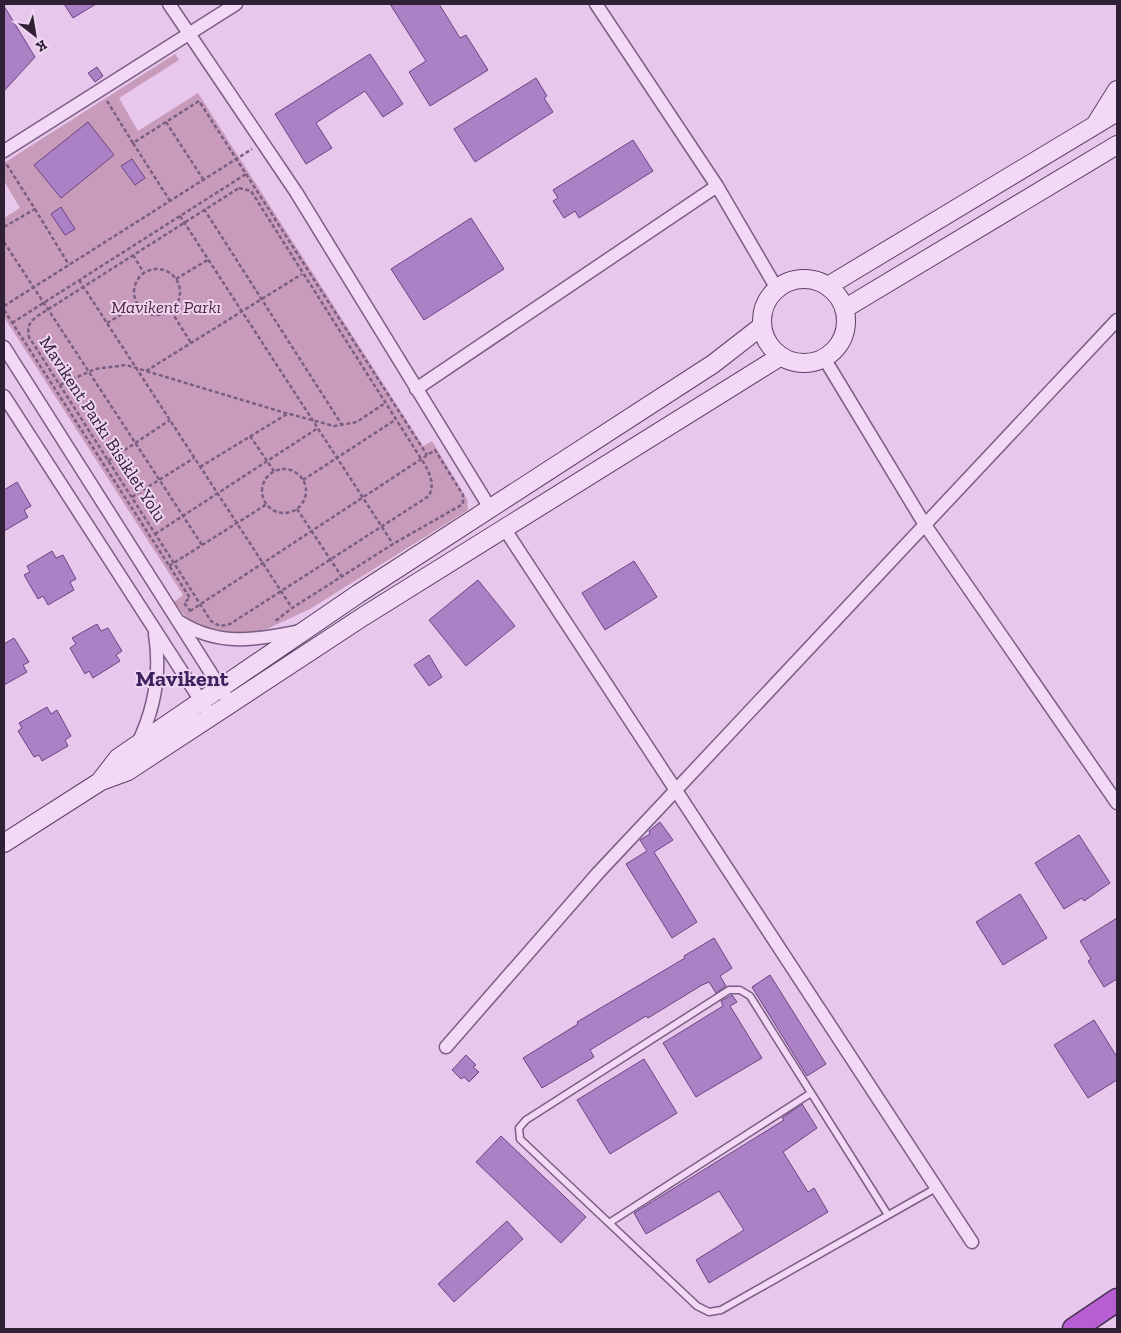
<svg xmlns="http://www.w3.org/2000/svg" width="1121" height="1333" viewBox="0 0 1121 1333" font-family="'Zilla Slab',serif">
	<rect width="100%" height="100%" fill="#e7c7eb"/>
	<!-- green -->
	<path fill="#c89bba" d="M175,54L179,60L119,98L138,131L198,93L423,446L432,441L467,499L468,510L310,609L254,635L217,637L189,621L174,602L183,595L4,317V218L20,208L4,181V163Z"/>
	<!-- building -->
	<path fill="#ab80c5" stroke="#694582" d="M64,4H96L73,18Z
		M390,4H439L460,38L466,35L488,70L430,106L409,72L426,61Z
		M4,6L35,57L4,91Z
		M370,54L403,104L383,117L365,91L316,123L332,148L306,164L275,114Z
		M97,67L103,76L95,82L88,73Z
		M536,78L547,96L544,98L553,112L475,162L454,129Z
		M88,122L114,155L61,198L34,165Z
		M633,140L653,171L579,218L575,211L564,218L553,201L558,198L553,190Z
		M132,159L145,178L135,185L121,166Z
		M61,207L75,229L65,235L51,214Z
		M471,218L504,269L424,320L391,269Z
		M17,482L31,506L24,510L28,517L4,531V490Z
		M52,551L56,558L63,555L76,579L70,582L74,590L48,605L43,596L38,599L24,575L30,572L27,566Z
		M634,561L657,597L605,630L582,593Z
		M478,580L515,626L466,666L429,620Z
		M97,624L101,631L108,628L122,651L116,655L120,661L93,678L89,671L85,674L70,648L76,644L72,638Z
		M14,638L29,662L23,665L27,672L4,685V644Z
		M429,655L442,677L429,686L414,665Z
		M47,707L51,714L57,710L71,736L65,740L68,746L42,761L39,755L34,757L18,731L22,728L19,723Z
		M660,822L673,840L654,852L697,922L672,938L626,864L647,851L640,840L650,834L649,831Z
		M1079,835L1110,883L1084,901L1082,898L1064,909L1035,863Z
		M1020,894L1047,938L1003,965L976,922Z
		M1117,918V979L1104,987L1088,961L1091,959L1080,941Z
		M714,938L732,968L720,976L726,986L716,993L709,982L702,985L648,1018L646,1016L590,1050L594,1057L542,1088L523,1058L578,1024L577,1022L685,958L684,956Z
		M770,975L826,1064L807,1076L752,987Z
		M732,995L737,1002L730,1006L762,1058L696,1097L663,1043L723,1006L721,1001Z
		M1094,1020L1117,1057V1080L1088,1098L1054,1045Z
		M466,1055L476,1065L473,1067L479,1072L469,1082L464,1077L461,1079L452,1070Z
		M644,1059L677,1113L610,1154L577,1100Z
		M802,1104L817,1128L783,1152L808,1192L814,1188L828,1212L709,1283L696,1260L744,1230L719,1191L646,1234L634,1213L784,1120L782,1118Z
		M501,1136L586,1217L561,1243L476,1162Z
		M507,1221L523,1239L454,1302L438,1284Z"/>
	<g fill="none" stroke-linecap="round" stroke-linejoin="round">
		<defs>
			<path id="service" d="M888,1215L750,996L740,990H729L526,1120L519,1128L520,1139L697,1306L709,1312L721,1310L936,1188
				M609,1223L811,1093"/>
			<path id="minor" d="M169,4L296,192L490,508
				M596,4L717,186L777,289
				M4,151L236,4
				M4,347L230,703
				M824,358L925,525L1117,803
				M416,389L717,186
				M4,396L210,715
				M504,528L972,1242
				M180,622C219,647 257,640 300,631
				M138,743C155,708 161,672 155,634
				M446,1047L598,873L1117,320"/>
			<path id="secondary" d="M1097,122L1117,90
				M762 321a42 42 0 1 1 84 0a42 42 0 1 1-84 0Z
				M828,286L1117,112
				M844,309L1117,145
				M101,780L118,758L358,594L713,364L762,326
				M4,843L101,781L128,771L364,616L781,356"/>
			<path id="motorway" d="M1074,1329L1117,1300"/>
		</defs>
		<!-- service casing -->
		<use href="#service" stroke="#7a5e84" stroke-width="9"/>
		<!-- minor casing -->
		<use href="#minor" stroke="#7a5e84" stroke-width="15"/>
		<!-- secondary casing -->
		<use href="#secondary" stroke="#5b4166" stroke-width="20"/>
		<!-- motorway casing -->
		<use href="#motorway" stroke="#483153" stroke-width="25"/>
		<!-- path -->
		<path stroke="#7a5e84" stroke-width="2.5" stroke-dasharray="4 2.5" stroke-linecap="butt" d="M107,101L133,143L199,101L427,455
			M166,122L203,179
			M133,143L170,201
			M239,188L251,191L413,446C422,462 438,478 429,496L230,624L220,626L211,621L29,337C27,327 29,323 36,317Z
			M35,209L69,265
			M204,209L342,425
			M180,216L393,544
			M4,227L35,209L7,165L9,163
			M4,242L202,545
			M133,255L144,273
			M134 292a23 23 0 1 1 46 0a23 23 0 1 1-46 0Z
			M176,279L209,259
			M79,280L292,608
			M4,306L252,149
			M4,310L190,598L184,603L192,613
			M171,311L191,343
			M12,323L246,174
			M107,323L138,305
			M146,371L302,274
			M60,385L95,369L126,365L282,412L334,426L357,422L385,403
			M250,436L274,471
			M108,461L170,420
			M200,467L287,414
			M262 491a22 22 0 1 1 44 0a22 22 0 1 1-44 0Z
			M303,480L395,420
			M132,497L194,458
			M297,509L342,577
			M155,534L318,428
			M169,566L267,504
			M190,611L435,450L463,495V504L393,544L292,608L274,622"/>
		<!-- service -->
		<use href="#service" stroke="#f3d9f6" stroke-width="6"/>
		<!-- minor -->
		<use href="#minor" stroke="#f3d9f6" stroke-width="12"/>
		<!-- secondary -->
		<use href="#secondary" stroke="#f3d9f6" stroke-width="18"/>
		<!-- motorway -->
		<use href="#motorway" stroke="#b75fd2" stroke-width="22"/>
	</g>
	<g text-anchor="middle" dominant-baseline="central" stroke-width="4" stroke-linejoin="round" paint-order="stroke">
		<!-- park labels -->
		<g font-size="18" font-style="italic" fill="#51283e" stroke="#f0d5f3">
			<text x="166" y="307">Mavikent Parkı</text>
		</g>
		<!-- street labels -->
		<g font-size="18" fill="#2f2036" stroke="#f0d5f3">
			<text transform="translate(103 429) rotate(57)">Mavikent Parkı Bisiklet Yolu</text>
		</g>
		<!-- district labels -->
		<g font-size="22" font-weight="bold" fill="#3c235f" stroke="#f0d5f3">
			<text x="182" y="678">Mavikent</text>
		</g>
	</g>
	<!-- border -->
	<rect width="1121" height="1333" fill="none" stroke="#2f2036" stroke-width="10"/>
	<!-- north arrow -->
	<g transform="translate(35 35) rotate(149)" stroke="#f0d5f3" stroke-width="4" paint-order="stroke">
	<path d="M0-4L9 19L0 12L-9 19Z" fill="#2f2036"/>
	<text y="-8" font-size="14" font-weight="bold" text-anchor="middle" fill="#2f2036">K</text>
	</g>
</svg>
